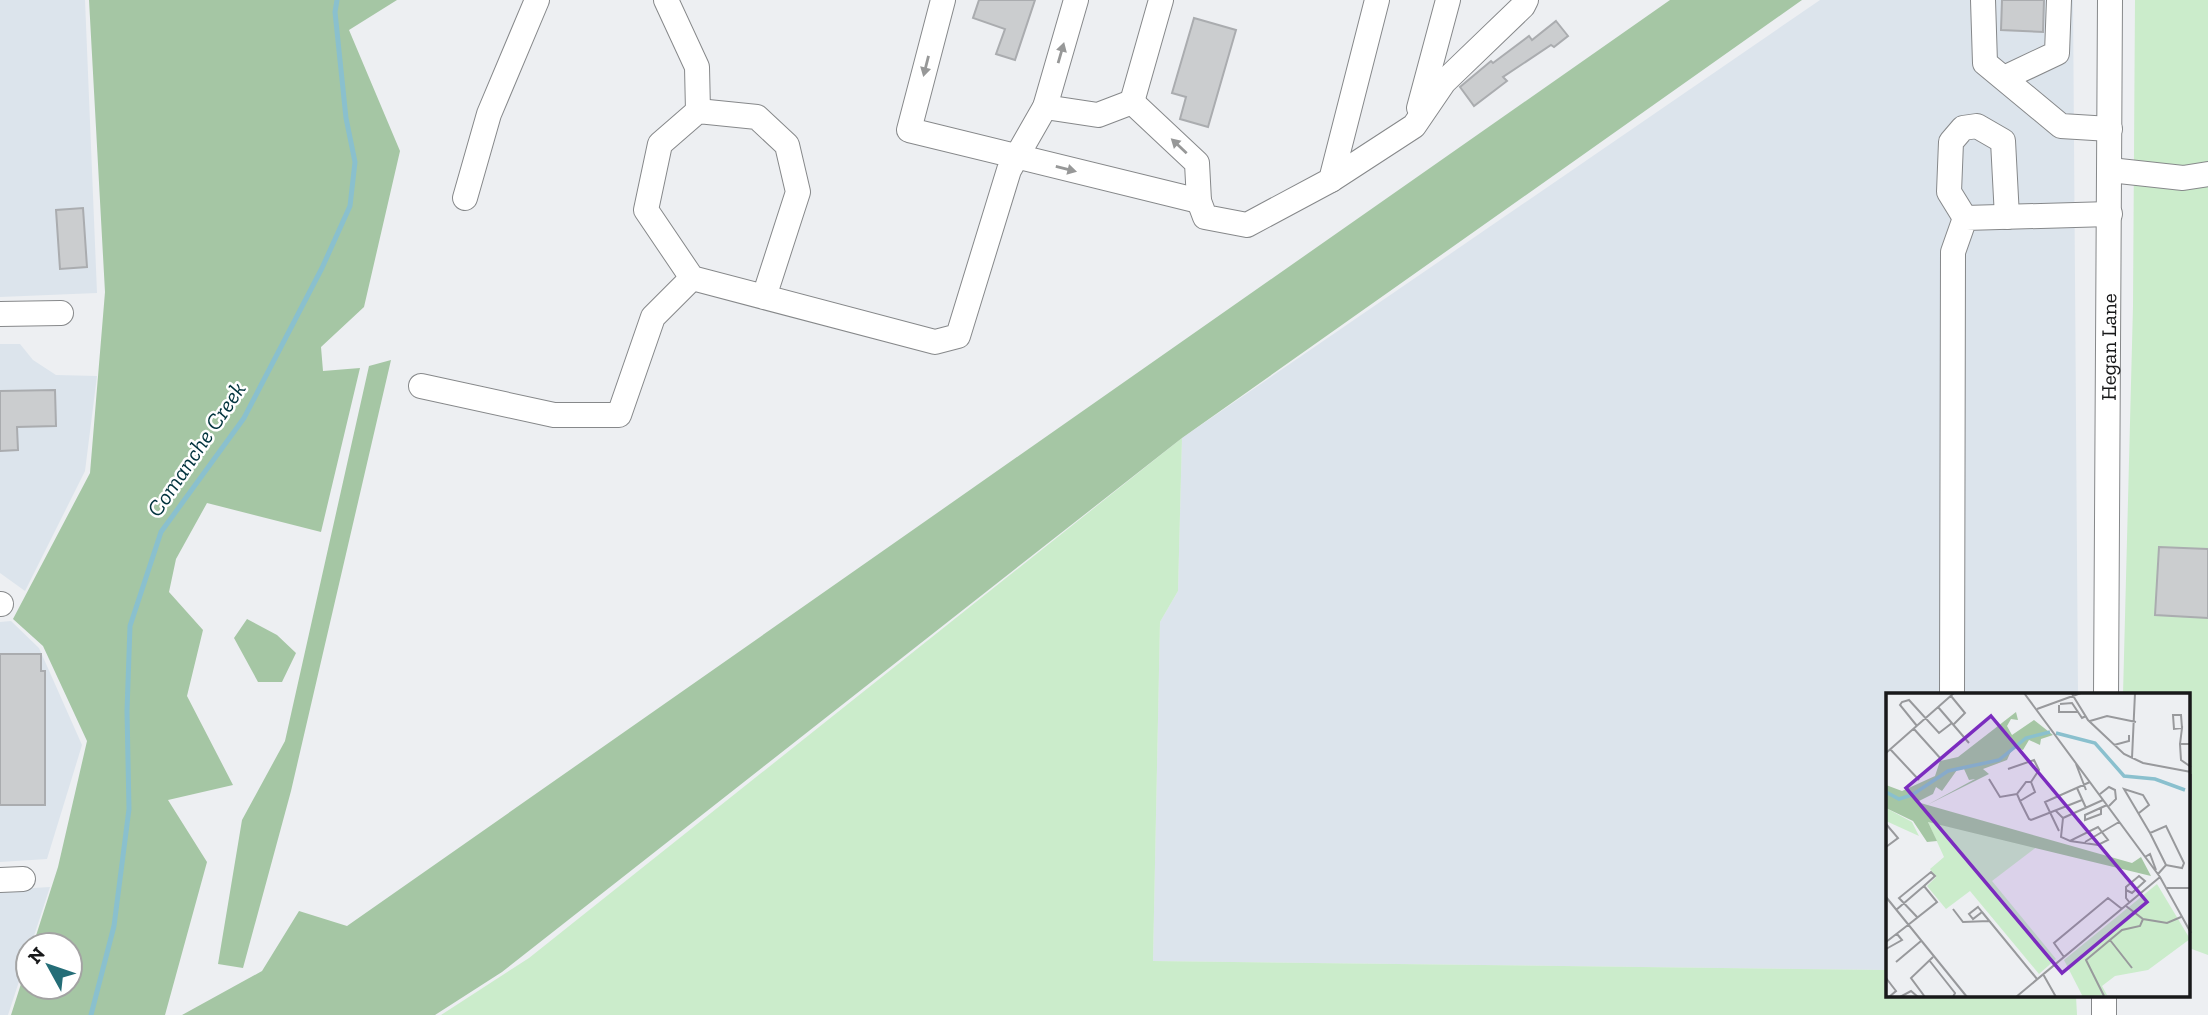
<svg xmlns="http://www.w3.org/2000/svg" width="2208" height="1015" viewBox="0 0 2208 1015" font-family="'Zilla Slab',serif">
	<rect width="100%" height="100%" fill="#edeff2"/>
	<!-- built -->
	<path fill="#dce4ec" d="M0,0H85L97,293L0,297Z
		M1820,0H2073L2078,695H1888V970L1153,961L1160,622L1178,591L1182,438Z
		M0,344H20L33,360L56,375L97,376L85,471L25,591L0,573Z
		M11,621L39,648L82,745L47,859L0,862V622Z
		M50,887L31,945H28V954L8,1015H0V890Z"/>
	<!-- green -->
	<path fill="#cbeccb" d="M2135,0H2208V955L2189,948V695H2123L2133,306Z
		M1182,438L1178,591L1160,622L1153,961L1888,970V996H2076L2077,1015H441L529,958Z"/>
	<!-- forest -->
	<path fill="#a5c6a4" d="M89,0H397L349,30L400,151L364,307L321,347L323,371L360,368L321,532L207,503L176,559L169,592L203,630L187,696L233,785L168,800L207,862L165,1015H11L28,962V987H70V945H33L58,867L87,741L43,646L13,619L90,473L105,292Z
		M1670,0H1802L1182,438L502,972L435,1015H182L262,971L299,911L347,926Z
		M391,360L291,791L243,968L218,964L242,820L285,741L369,366Z
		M247,619L277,635L296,653L282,682H258L234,638Z"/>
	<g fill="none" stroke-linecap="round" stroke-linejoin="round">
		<!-- stream -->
		<path stroke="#8ac0ce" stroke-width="5" d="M91,1015L114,926L129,809L127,711L130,626L161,532L244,418L322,268L350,206L355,162L346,118L335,12L337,0"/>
	</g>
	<!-- building -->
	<path fill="#cbcdcf" stroke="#aaacaf" stroke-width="2" d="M979,0H1035L1015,60L996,54L1005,29L973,18Z
		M2002,0H2044L2043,32L2001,30Z
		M1194,18L1236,30L1208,127L1180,119L1186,97L1172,93Z
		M1556,21L1568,36L1554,47L1551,45L1503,77L1507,81L1474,106L1460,87L1491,61L1493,63L1529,36L1532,40Z
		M83,208L87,267L60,269L56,210Z
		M55,390L56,426L17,427L18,450L0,451V391Z
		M2159,547L2208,549V618L2155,615Z
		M0,654H41V671H45V805H0Z"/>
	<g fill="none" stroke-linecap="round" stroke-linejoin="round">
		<defs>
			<g id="minor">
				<path d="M666,0L697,67L698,111"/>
				<path d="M943,0L909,130L1199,201"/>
				<path d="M1983,0L1985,63L2061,126L2110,129"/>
				<path d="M2004,78L2057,53L2059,0"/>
				<path d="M1132,102L1197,163L1199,201L1205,217L1247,225L1331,180L1377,0"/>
				<path d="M1132,102L1161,0"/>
				<path d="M1045,107L1098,115L1132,102"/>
				<path d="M1419,108L1448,0"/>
				<path d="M2110,170L2183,178L2208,174"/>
				<path d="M1331,180L1414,126L1444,82L1523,6L1526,0"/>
				<path d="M465,198L489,114L537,0"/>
				<path d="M1965,218L1949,192L1951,142L1963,128L1977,126L2003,141L2007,217"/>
				<path d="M764,297L798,192L787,145L757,117L698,111L660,144L646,210L692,278L935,342L958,336L1009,170L1045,107L1076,0"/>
				<path d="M0,314L61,313"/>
				<path d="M421,386L554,415H619L653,317L692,278"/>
				<path d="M0,604H1"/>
				<path d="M1952,695L1953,252L1965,218L2110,214"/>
				<path id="s1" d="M2106,695L2110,0"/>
				<path d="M0,880L23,879"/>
				<path d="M2104,1015V996"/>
			</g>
		</defs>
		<!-- minor casing -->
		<use href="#minor" stroke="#86888a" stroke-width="26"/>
		<!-- minor -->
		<use href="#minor" stroke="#fff" stroke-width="24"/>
	</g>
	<!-- one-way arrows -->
	<defs><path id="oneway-solid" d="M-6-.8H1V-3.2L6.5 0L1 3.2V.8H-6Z" transform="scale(1.75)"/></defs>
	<g fill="#979898">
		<use href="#oneway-solid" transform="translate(1061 53) rotate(-74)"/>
		<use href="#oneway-solid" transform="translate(926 66) rotate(104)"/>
		<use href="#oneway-solid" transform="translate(1179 146) rotate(-137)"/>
		<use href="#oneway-solid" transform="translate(1066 169) rotate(14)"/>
	</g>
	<g text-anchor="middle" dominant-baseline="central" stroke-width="5" stroke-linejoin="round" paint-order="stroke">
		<!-- street labels -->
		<g font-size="21" fill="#18191a" stroke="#fff">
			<text stroke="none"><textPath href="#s1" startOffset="348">Hegan Lane</textPath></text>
		</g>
		<!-- water labels -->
		<g font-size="23" font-style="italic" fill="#00333d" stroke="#fff">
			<text transform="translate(196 449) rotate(-56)">Comanche Creek</text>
		</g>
	</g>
	<!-- overview -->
	<g transform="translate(1886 693)">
		<rect width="304" height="304" fill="#edeff2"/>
		<path d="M0,115L26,129L33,143L0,128ZM42,129L152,153L106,188L170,266L153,281L84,198L60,216L41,193L50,184L44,176L58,164ZM271,191L304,246L262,277L229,283L216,293L221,302L197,304L178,267Z" fill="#cbeccb"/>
		<path d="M130,19L132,27L125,26L121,33L126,42L148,27L167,42L155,46L154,52L143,47L137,57L127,54L121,67L97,76L103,81L41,112L89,86L83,87L78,76L71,77L56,98L50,94L47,101L31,109L246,170L255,164L265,183L42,129L51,148L41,149L27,128L0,115V92L16,98L49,83L54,68L72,64Z" fill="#a5c6a4"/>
		<path fill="none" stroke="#8ac0ce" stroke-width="3.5" d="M170,40L209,50L238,83L269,86L299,97M0,99L13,106L26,102L62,78L113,67L140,45L164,39"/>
		<path fill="none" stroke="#98999c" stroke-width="2" d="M138,0L274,184L305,240M186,1L202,27L238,61L257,70L305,79M65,3L79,20L67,32M174,11L186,10L196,25L200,23M173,12V19H191M52,14L83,50M151,16L195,0M204,28L221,23L250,29M31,33L14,12L16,9L23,7L53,40L66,30M28,36L55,66M294,51L296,35L288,36L287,22H295L296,35M305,51H294L295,67L305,74M228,52L243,48V42M4,56L33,87M0,60L68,0M246,65L249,0M190,71L200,97M122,76L148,67L153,77L145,89M305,81V107M103,86L114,104L131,101M191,95L200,115M214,101L223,94L229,97L230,106L223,113M134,108L149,99L145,89H140L131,101L134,108L143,126L145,127L196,107M215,115V121L199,127V122L221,112M170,118L177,125L175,144L184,148L212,134L222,147L212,152L184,148M253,120L263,112L257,102L238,96L264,140M177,125L217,107M0,131L12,145L0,154M173,138L159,109L204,89M199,149L233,129M259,164L264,161L270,177M272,181L280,172L296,175L298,170L280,133L264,140L280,172M281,195H305M240,197L246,200L259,188L253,183L240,194V205L244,210M0,204L81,304M240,213L257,226L281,230L295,224M92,214L96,219L87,226L83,221ZM67,216L77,229L103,228M10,217L38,193L51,209L22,232M96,219L151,286M32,225L13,205L45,179L49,183L38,193M224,247L246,275M0,249L22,232M0,256L16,247L11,241M178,264L168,250L222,205L236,216M43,267L69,300L67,304M10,269L35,248M157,281L170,304M0,285L10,298L3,304M218,303L200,267L236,237L254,233L257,226M14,304L25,298L32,304M39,304L25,285L47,264M130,304L274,184"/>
		<path fill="#7b2cbf" fill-opacity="0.15" stroke="#7b2cbf" stroke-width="3.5" d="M105,23L261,209L176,280L20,95Z"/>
		<rect width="304" height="304" fill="none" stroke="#18191a" stroke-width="3.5"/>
	</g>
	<!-- north arrow -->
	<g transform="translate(49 966) rotate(310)"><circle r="33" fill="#ffffff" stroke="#a3a3a3" stroke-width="2"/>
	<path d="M0-5L12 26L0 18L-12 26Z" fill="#246d77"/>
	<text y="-10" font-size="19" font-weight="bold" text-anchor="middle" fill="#18191a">N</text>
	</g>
</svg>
